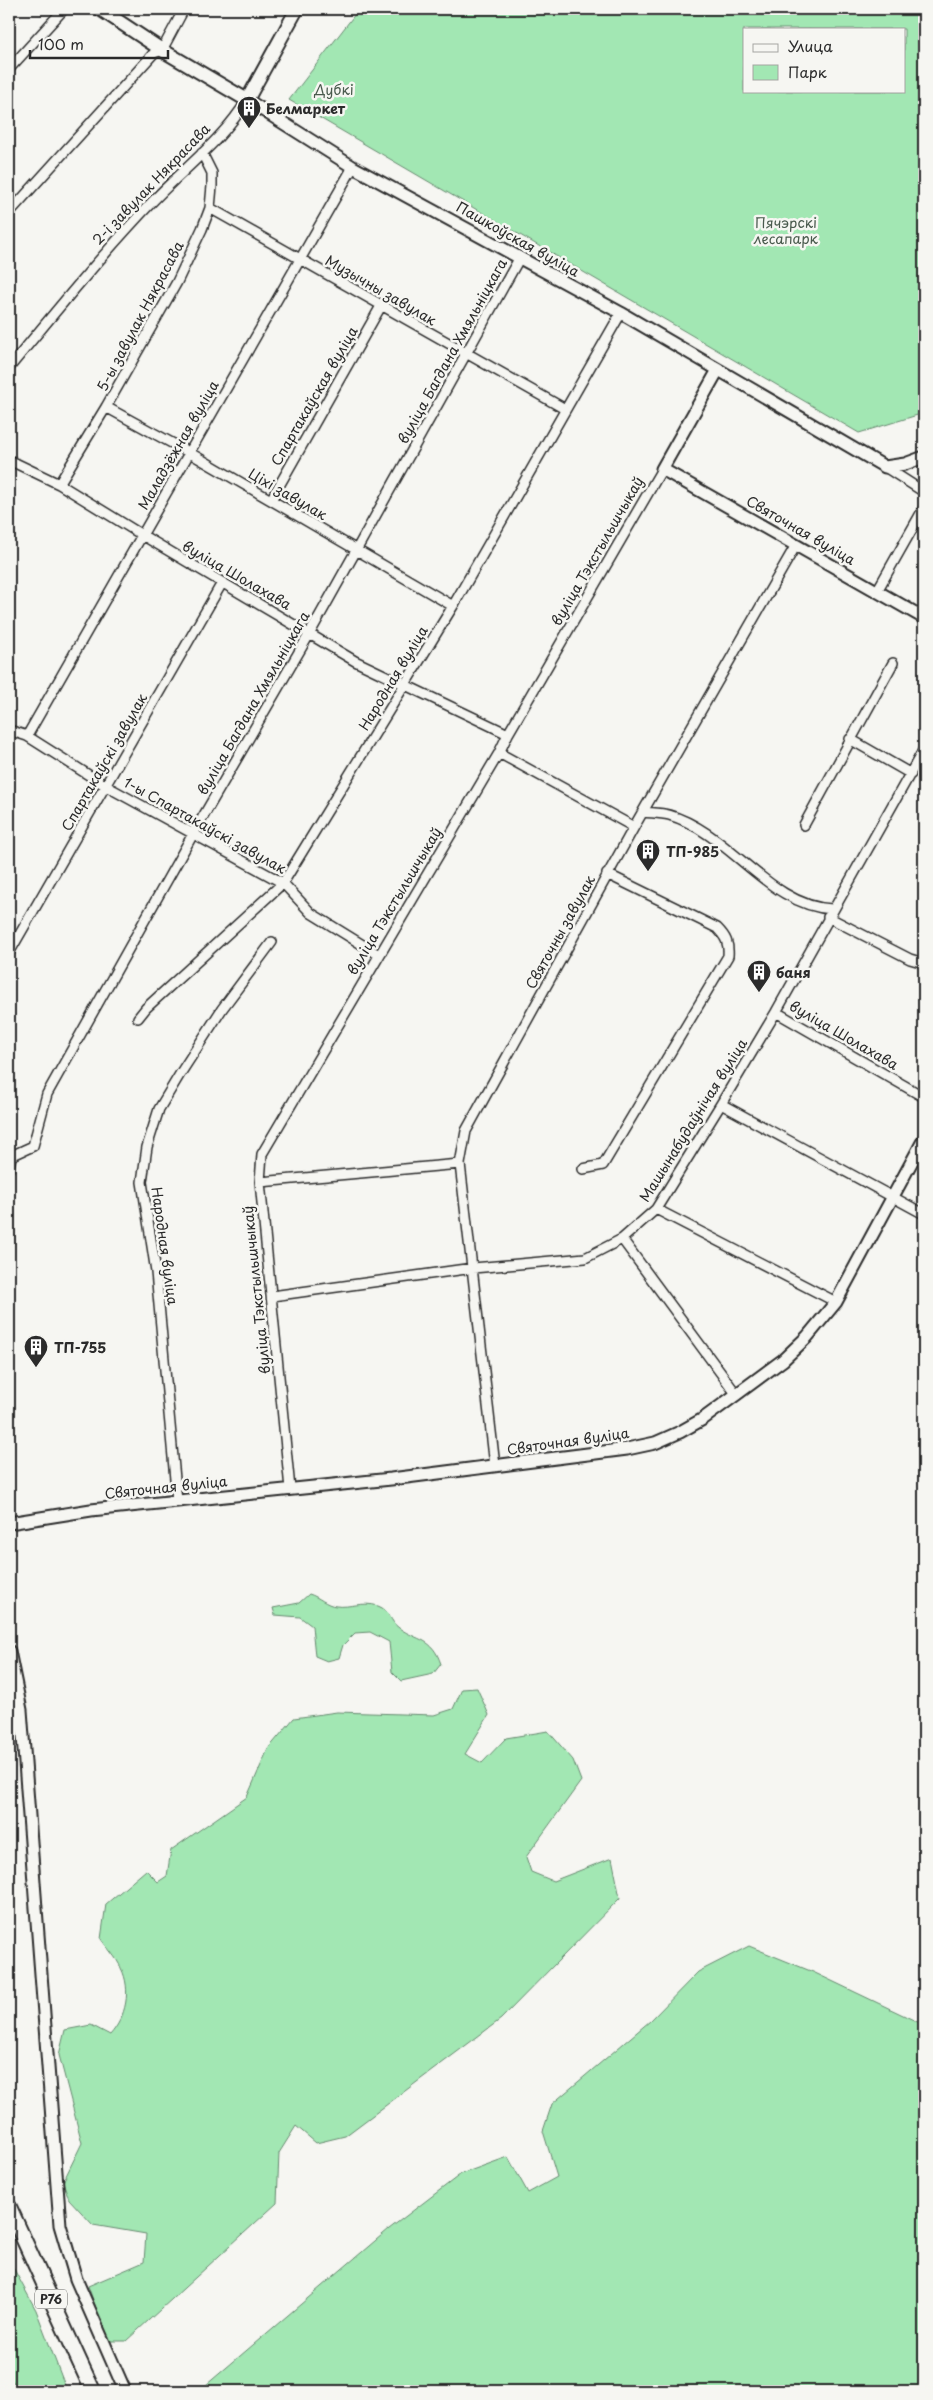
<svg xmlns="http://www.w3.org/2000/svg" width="933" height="2400" viewBox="0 0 933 2400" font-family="'Playpen Sans',sans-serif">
	<rect width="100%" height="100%" fill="#f6f6f2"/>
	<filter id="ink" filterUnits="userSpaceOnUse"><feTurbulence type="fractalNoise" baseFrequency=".02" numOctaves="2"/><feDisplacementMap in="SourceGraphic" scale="10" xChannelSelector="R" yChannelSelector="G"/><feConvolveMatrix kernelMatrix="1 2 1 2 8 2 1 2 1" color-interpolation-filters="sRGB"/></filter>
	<g filter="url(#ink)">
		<!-- green -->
		<path fill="#a2e7b3" stroke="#66896f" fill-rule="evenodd" d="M359,9H924V413L859,433L289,100ZM744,29H904V91H744Z
			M309,1594C319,1597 326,1605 336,1606C350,1608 363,1601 378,1606C390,1610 390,1622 399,1628C419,1642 432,1637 441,1664L433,1674L401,1681L392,1672L389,1642L370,1632L355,1633L343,1645L339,1658L327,1661L315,1656L312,1626L300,1617L275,1615L273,1608L299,1603Z
			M477,1688L489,1715L465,1754L482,1763L506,1738L548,1731L573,1760L581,1781L526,1857L531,1872L553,1881L612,1858L620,1898L501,2019L345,2136L316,2143L296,2126L279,2153L277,2203L126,2341H108L88,2286L144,2262L146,2234L93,2225L69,2199L63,2182L82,2143L59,2055L65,2030L91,2025L110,2035C126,2017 132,1990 121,1968C117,1958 107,1948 101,1939L106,1904L146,1870L158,1882L167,1876L171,1850L247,1797L268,1749L294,1718L337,1712L434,1715L453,1709L462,1689Z
			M749,1946L813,1972L924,2025V2391H199L389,2229L461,2174L508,2157L528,2193L557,2177L543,2131L552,2104L650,2021L698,1972Z
			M9,2260L36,2310L67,2391H20L9,2376Z"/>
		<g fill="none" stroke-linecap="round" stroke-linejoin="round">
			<defs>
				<path id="minor" d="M9,69L64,9
					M210,208L565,409
					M9,213L154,53L162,50L184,9
					M9,368C55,312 101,256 151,203C183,169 223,140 247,100
					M106,407L190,453L453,606
					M9,460L59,484L142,535L355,661L508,734
					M885,467L924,492
					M59,484L106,407L177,282L202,229L210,208L212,186V173L202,153
					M271,500L381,306
					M877,591L924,508
					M9,730L27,736L106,786L283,883L311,913L379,955
					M27,736L353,167
					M850,739L911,774
					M499,753L634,827
					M643,812C651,813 661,813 669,815C729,832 770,907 832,909
					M804,825L893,663
					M828,917L910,959L924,963
					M9,953L222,583
					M776,1012L924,1097
					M138,1018L146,1008L283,883L453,606L621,313
					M721,1104L924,1214
					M9,1154L11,1156L9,1169
					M11,1156L33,1146L47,1094L193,834L310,633L520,257
					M583,1169L603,1165L728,956C729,943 726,937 717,928L607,874
					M260,1182L460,1164
					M656,1209L836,1302
					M622,1239L737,1395
					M272,1296L473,1268L585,1258L622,1239L656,1209L721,1104L776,1012L924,749
					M495,1466L460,1164L466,1131L634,827L796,545
					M290,1489L260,1182L262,1154L499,753L508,734L662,469
					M177,1501L156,1272L142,1182L147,1147L159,1109L180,1074L222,1009L272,942"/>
				<path id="tertiary" d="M247,100L353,167L621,313L885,467L905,464L924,457
					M718,370L662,469L924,618
					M9,1523L91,1510L391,1479L627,1449L655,1443L680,1432L703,1419L783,1360L807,1337L836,1302L924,1139
					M9,1651L21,1710L60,2225L76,2279L125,2391"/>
				<path id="secondary" d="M100,9L162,50L247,100L297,9"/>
				<path id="primary" d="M9,2207L93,2391"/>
			</defs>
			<!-- minor casing -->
			<use href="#minor" stroke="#2b2b2b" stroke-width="12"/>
			<!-- tertiary casing -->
			<use href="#tertiary" stroke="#2b2b2b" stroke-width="15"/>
			<!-- secondary casing -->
			<use href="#secondary" stroke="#2b2b2b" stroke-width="16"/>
			<!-- primary casing -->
			<use href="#primary" stroke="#2b2b2b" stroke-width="18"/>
			<!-- minor -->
			<use href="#minor" stroke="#f6f6f2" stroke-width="9"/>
			<!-- tertiary -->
			<use href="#tertiary" stroke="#f6f6f2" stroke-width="11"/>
			<!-- secondary -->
			<use href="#secondary" stroke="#f6f6f2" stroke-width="12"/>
			<!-- primary -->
			<use href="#primary" stroke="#f6f6f2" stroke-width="14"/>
		</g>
	</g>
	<!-- icons -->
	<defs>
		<symbol id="building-pin" viewBox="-11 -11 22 30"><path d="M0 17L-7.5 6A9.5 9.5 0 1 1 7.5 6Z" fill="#2b2b2b" stroke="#f6f6f2"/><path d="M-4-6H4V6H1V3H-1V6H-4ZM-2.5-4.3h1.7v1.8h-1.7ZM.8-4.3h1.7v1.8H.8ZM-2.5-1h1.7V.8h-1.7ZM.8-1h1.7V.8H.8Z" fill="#fff"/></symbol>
	</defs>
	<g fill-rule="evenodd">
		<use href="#building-pin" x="235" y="94" width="28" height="38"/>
		<use href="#building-pin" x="634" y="837" width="28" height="38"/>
		<use href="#building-pin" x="745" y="958" width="28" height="38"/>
		<use href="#building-pin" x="22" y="1333" width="28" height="38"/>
	</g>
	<g text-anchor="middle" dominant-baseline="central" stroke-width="5" stroke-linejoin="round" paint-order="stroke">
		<!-- shield labels -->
		<rect fill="#f6f6f2" stroke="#686867" stroke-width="1" x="35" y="2289.5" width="32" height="19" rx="4"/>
		<g font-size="12" font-weight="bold" fill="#2b2b2b">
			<text x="51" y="2299">Р76</text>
		</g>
		<!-- park labels -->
		<g font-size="14" fill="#495a4d" stroke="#f6f6f2">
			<text x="334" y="89">Дубкі</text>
			<text x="786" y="222">Пячэрскі<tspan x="786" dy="16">лесапарк</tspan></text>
		</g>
		<!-- poi labels -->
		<g font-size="14" font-weight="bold" fill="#2b2b2b" stroke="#f6f6f2" text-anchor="start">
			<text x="266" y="108">Белмаркет</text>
			<text x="666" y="851">ТП-985</text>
			<text x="776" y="972">баня</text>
			<text x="54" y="1347">ТП-755</text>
		</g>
		<!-- street labels -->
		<g font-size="14" fill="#2b2b2b" stroke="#f6f6f2">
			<text transform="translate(151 184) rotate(-46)">2-і завулак Някрасава</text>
			<text transform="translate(518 239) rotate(29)">Пашкоўская вуліца</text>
			<text transform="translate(381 290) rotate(30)">Музычны завулак</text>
			<text transform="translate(140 316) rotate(-62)">5-ы завулак Някрасава</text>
			<text transform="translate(452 351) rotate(-61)">вуліца Багдана Хмяльніцкага</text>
			<text transform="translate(314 396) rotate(-60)">Спартакаўская вуліца</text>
			<text transform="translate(178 445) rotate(-60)">Маладзёжная вуліца</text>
			<text transform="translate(288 494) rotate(30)">Ціхі завулак</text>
			<text transform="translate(801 530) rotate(30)">Святочная вуліца</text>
			<text transform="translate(597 551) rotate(-60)">вуліца Тэкстыльшчыкаў</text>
			<text transform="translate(237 575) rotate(30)">вуліца Шолахава</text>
			<text transform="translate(393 678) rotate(-59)">Народная вуліца</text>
			<text transform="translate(253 703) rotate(-60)">вуліца Багдана Хмяльніцкага</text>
			<text transform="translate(104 762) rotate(-60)">Спартакаўскі завулак</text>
			<text transform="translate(205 825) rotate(29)">1-ы Спартакаўскі завулак</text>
			<text transform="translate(394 901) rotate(-59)">вуліца Тэкстыльшчыкаў</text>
			<text transform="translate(560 932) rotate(-61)">Святочны завулак</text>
			<text transform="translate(844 1035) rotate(30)">вуліца Шолахава</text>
			<text transform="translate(693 1120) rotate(-58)">Машынабудаўнічая вуліца</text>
			<text transform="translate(165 1246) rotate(82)">Народная вуліца</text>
			<text transform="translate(256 1290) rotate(-96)">вуліца Тэкстыльшчыкаў</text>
			<text transform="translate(568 1441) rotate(-8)">Святочная вуліца</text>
			<text transform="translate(166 1487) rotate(-6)">Святочная вуліца</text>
		</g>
	</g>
	<!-- margin -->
	<rect width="933" height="2400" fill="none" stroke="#f6f6f2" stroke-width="30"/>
	<rect x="15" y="15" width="903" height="2370" fill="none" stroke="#2b2b2b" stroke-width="2" filter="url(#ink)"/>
	<!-- legend -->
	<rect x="743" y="28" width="162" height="65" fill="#f6f6f2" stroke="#a5a5a2"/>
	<rect x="753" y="44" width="25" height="8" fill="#f6f6f2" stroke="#a5a5a2"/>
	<text x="788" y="52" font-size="15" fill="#2b2b2b">Улица</text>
	<rect x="753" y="65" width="25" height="15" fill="#a2e7b3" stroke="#a5a5a2"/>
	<text x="788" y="78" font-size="15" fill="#2b2b2b">Парк</text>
	<!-- scale -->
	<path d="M30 50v8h138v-8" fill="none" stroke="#2b2b2b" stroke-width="2.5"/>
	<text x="38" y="50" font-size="15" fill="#2b2b2b" stroke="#f6f6f2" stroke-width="4" paint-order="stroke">100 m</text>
</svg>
